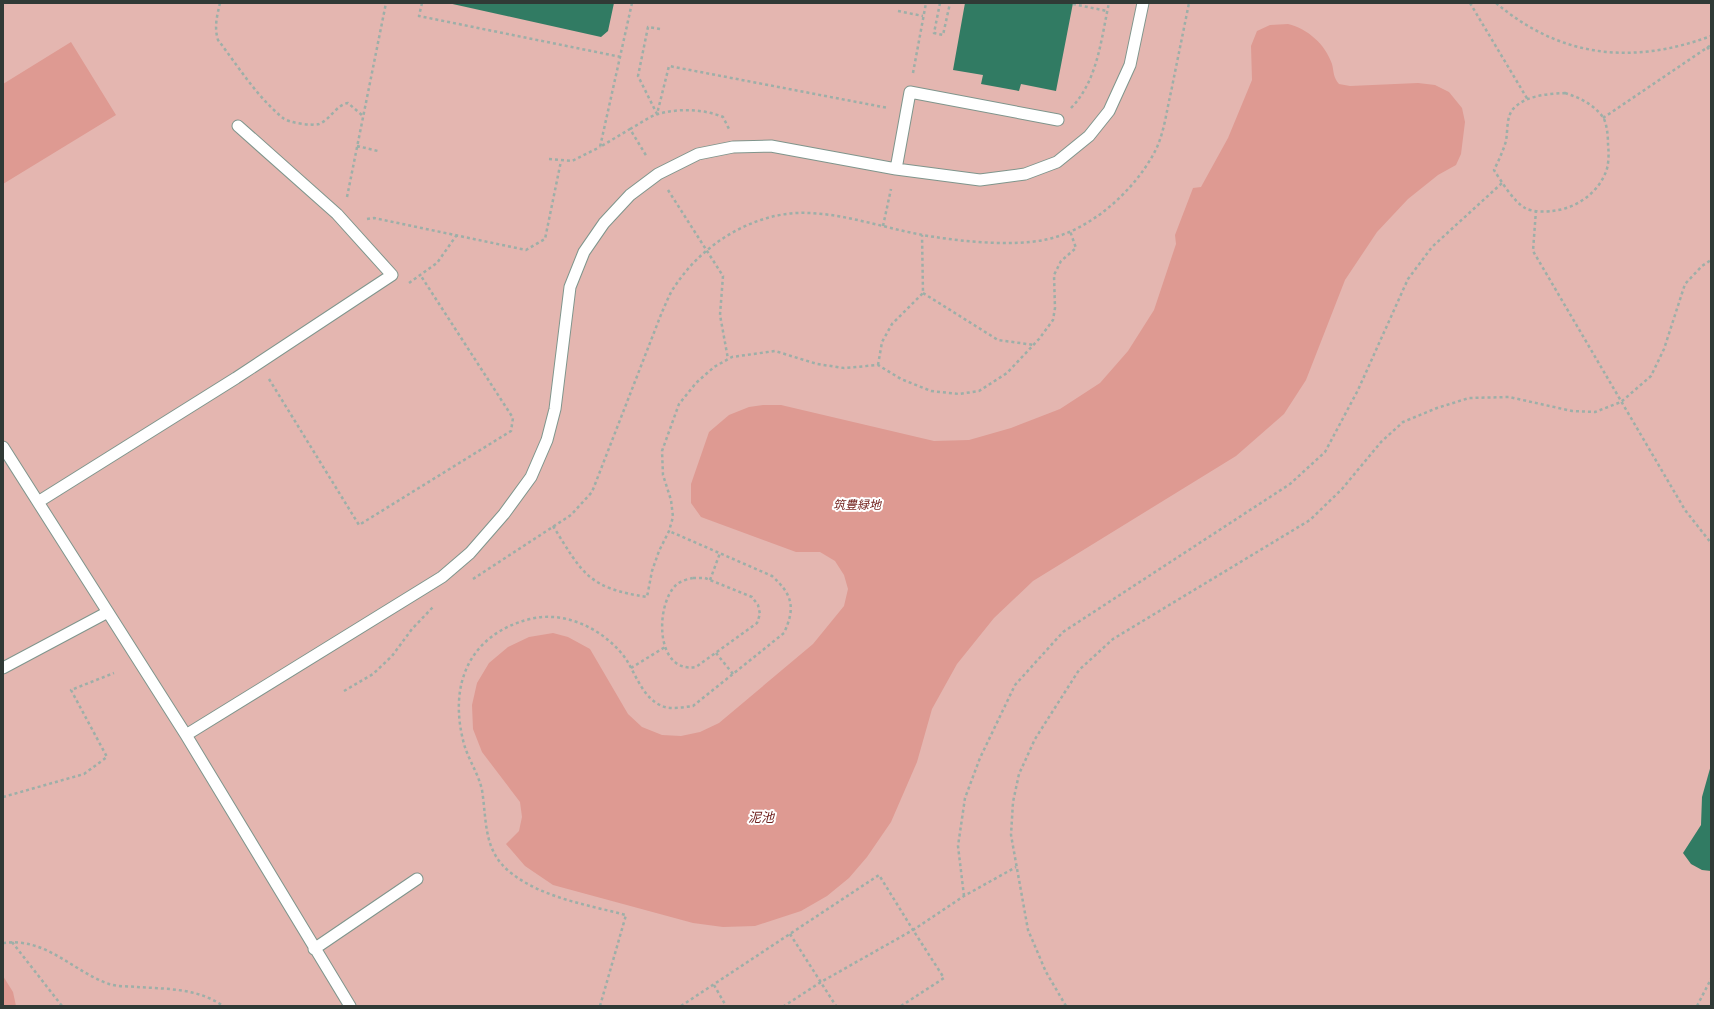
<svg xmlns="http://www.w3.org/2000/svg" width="1714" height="1009" viewBox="0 0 1714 1009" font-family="Literata,'Noto Sans JP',serif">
	<rect width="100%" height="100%" fill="#e4fcf2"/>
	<!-- green -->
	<path fill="#e4b6b0" d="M3,3H1711V1006H3Z"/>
	<!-- water -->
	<path fill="#de9a92" d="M1288,24C1308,29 1325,44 1332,64C1334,72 1333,77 1339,84L1350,86L1418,83L1435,85L1449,92L1462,108L1465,122L1461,154L1456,165L1438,175L1408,199L1377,232L1345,280L1306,380L1284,414L1236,456L1033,581L994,618L957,664L932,709L917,762L891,822L867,857L849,878L827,896L801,911L755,926L723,927L693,923L553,885L525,866L506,844L519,831L522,817L520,802L482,752L473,729L472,705L477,683L489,663L508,647L529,637L553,633L568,637L590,649L628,714L642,727L662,735L681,736L700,732L719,723L813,644L844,606L848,589L844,575L835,561L820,552H796L701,517L691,503V484L709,432L729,415L749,407L763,405H781L934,441L969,440L1011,428L1060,409L1100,383L1128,351L1154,310L1176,244L1175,235L1193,188L1201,187L1228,138L1252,80L1251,46L1257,31L1270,25Z
		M71,42L116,115L3,184V84Z
		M3,976L13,992L16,1006H3Z"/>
	<!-- building -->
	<path fill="#317b63" d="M448,3H614L608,31L601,37Z
		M965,3H1073L1056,91L1021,84L1019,91L981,84L983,75L953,70Z
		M1711,765V871L1702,870L1691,864L1683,853L1701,825L1702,797Z"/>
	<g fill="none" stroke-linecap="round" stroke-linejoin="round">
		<defs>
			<path id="lane" d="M896,169L910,92L1058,120
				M3,447L186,735L350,1006
				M38,502L236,378L392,275L337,214L238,126
				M3,668L108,612
				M186,735L442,577L470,553L504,514L531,477L547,440L555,409L570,287L584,252L604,223L630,195L658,174L698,154L733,147L771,146L896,169L980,180L1025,174L1057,162L1089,136L1109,111L1130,65L1143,3
				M314,949L417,879"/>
		</defs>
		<!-- lane casing -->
		<use href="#lane" stroke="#7f958c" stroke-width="13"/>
		<!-- path -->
		<path stroke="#9dafa8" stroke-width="2.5" stroke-dasharray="3 3" stroke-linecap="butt" d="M220,3C217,16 214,27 218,40C238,66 257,97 283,118C289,123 311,126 319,124C330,120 336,105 348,103L363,116
			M422,3L419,16L621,57
			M632,3L600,147L630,129L647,157
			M940,3L934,33L943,35L950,3
			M1470,3L1528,100
			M1496,3C1561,58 1633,65 1711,36
			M1073,4L1107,11
			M898,11L923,16
			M660,29L648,27L638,76L657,114L669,66L888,108
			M1707,47L1711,52
			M913,73L926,3
			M1565,93C1580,98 1593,104 1603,117C1607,124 1608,136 1608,144C1609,154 1609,166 1605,174C1596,195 1574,209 1552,211C1545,212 1532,212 1525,208C1514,202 1501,181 1494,170C1499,160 1503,151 1506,141C1508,130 1506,116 1514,108C1527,95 1548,94 1565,93Z
			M1071,108C1098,80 1101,39 1109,3
			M1603,118L1711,45
			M630,129C638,125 648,117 658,114C680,108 703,109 723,117L729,129
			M357,146L378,151
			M549,159L572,161L600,147
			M668,190L723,276L720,315L728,359
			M347,197L386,3
			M1536,210L1533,251L1685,510L1711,543
			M367,219L374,218L526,250L545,239L561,161
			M883,226L891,189
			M409,283L437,263L456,236
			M923,293L998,340L1034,345
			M878,365L882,342L892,324L923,293L922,235
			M269,379L359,525L511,431L513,418L421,276
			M553,526C583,574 588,588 647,597L652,571L659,551L669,531L673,517L671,500L663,475L662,451L679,404L696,383L714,367L732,357L775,351L817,364L844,368L878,365L901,379L931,391L959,394L979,391L1007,373L1039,339L1053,320L1055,308L1054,275L1061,261L1076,248L1070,231
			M693,578H705L752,597L758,605L760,614L757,623L696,667C655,674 655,605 676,585C680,581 688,579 693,578Z
			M473,579L571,515L592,492L662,312C666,304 669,294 675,286C703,243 757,210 810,213C852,215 893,231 935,237C967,242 1012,246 1044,240C1089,231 1131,194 1153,155C1164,136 1166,113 1171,92C1177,62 1183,33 1189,3
			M710,580L720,553
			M716,653L733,674
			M631,668L665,647
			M344,691L373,674L392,656L412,629L433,607
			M3,797L84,774L107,757L71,690L114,673
			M964,896L958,846L965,798L980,758L1015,685L1063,632L1290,484L1325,452L1358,390L1408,279L1432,247L1502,183
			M790,934L836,1006
			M12,942L62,1006
			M3,943C46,937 72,971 109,984C118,987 128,986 137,987C166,989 198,988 223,1006
			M714,985L726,1006
			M600,1006L626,915C588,905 543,898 511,873C483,851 487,822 482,790C478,772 467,758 463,740C449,683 470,634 530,619C566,610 605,630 626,659C636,675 643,698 662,706C671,710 684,707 693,706L784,633C796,607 792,594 772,576L669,531
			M681,1006L879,875L913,930L821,982L784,1006
			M901,1006L944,978L913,930L964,896L1016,867
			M1066,1006L1046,972L1028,930L1011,835L1013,802L1019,774L1035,739L1079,670L1113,639L1310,520L1342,489L1381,442L1403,422L1437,408L1469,398L1509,397L1572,411L1595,412L1621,402L1651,376L1664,349L1685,284L1702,266L1711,260
			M1697,1006L1711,979"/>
		<!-- lane -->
		<use href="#lane" stroke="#fff" stroke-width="11"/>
	</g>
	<g text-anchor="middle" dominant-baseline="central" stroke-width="4" stroke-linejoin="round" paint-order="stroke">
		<!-- park labels -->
		<g font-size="12" font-style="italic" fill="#742420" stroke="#fff">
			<text x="857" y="504">筑豊緑地</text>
		</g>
		<!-- water labels -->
		<g font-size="13" font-style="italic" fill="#6d1d1a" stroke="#fff">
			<text x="761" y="816">泥池</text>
		</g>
	</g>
	<!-- border -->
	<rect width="1714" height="1009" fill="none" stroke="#303a36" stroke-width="8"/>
</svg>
